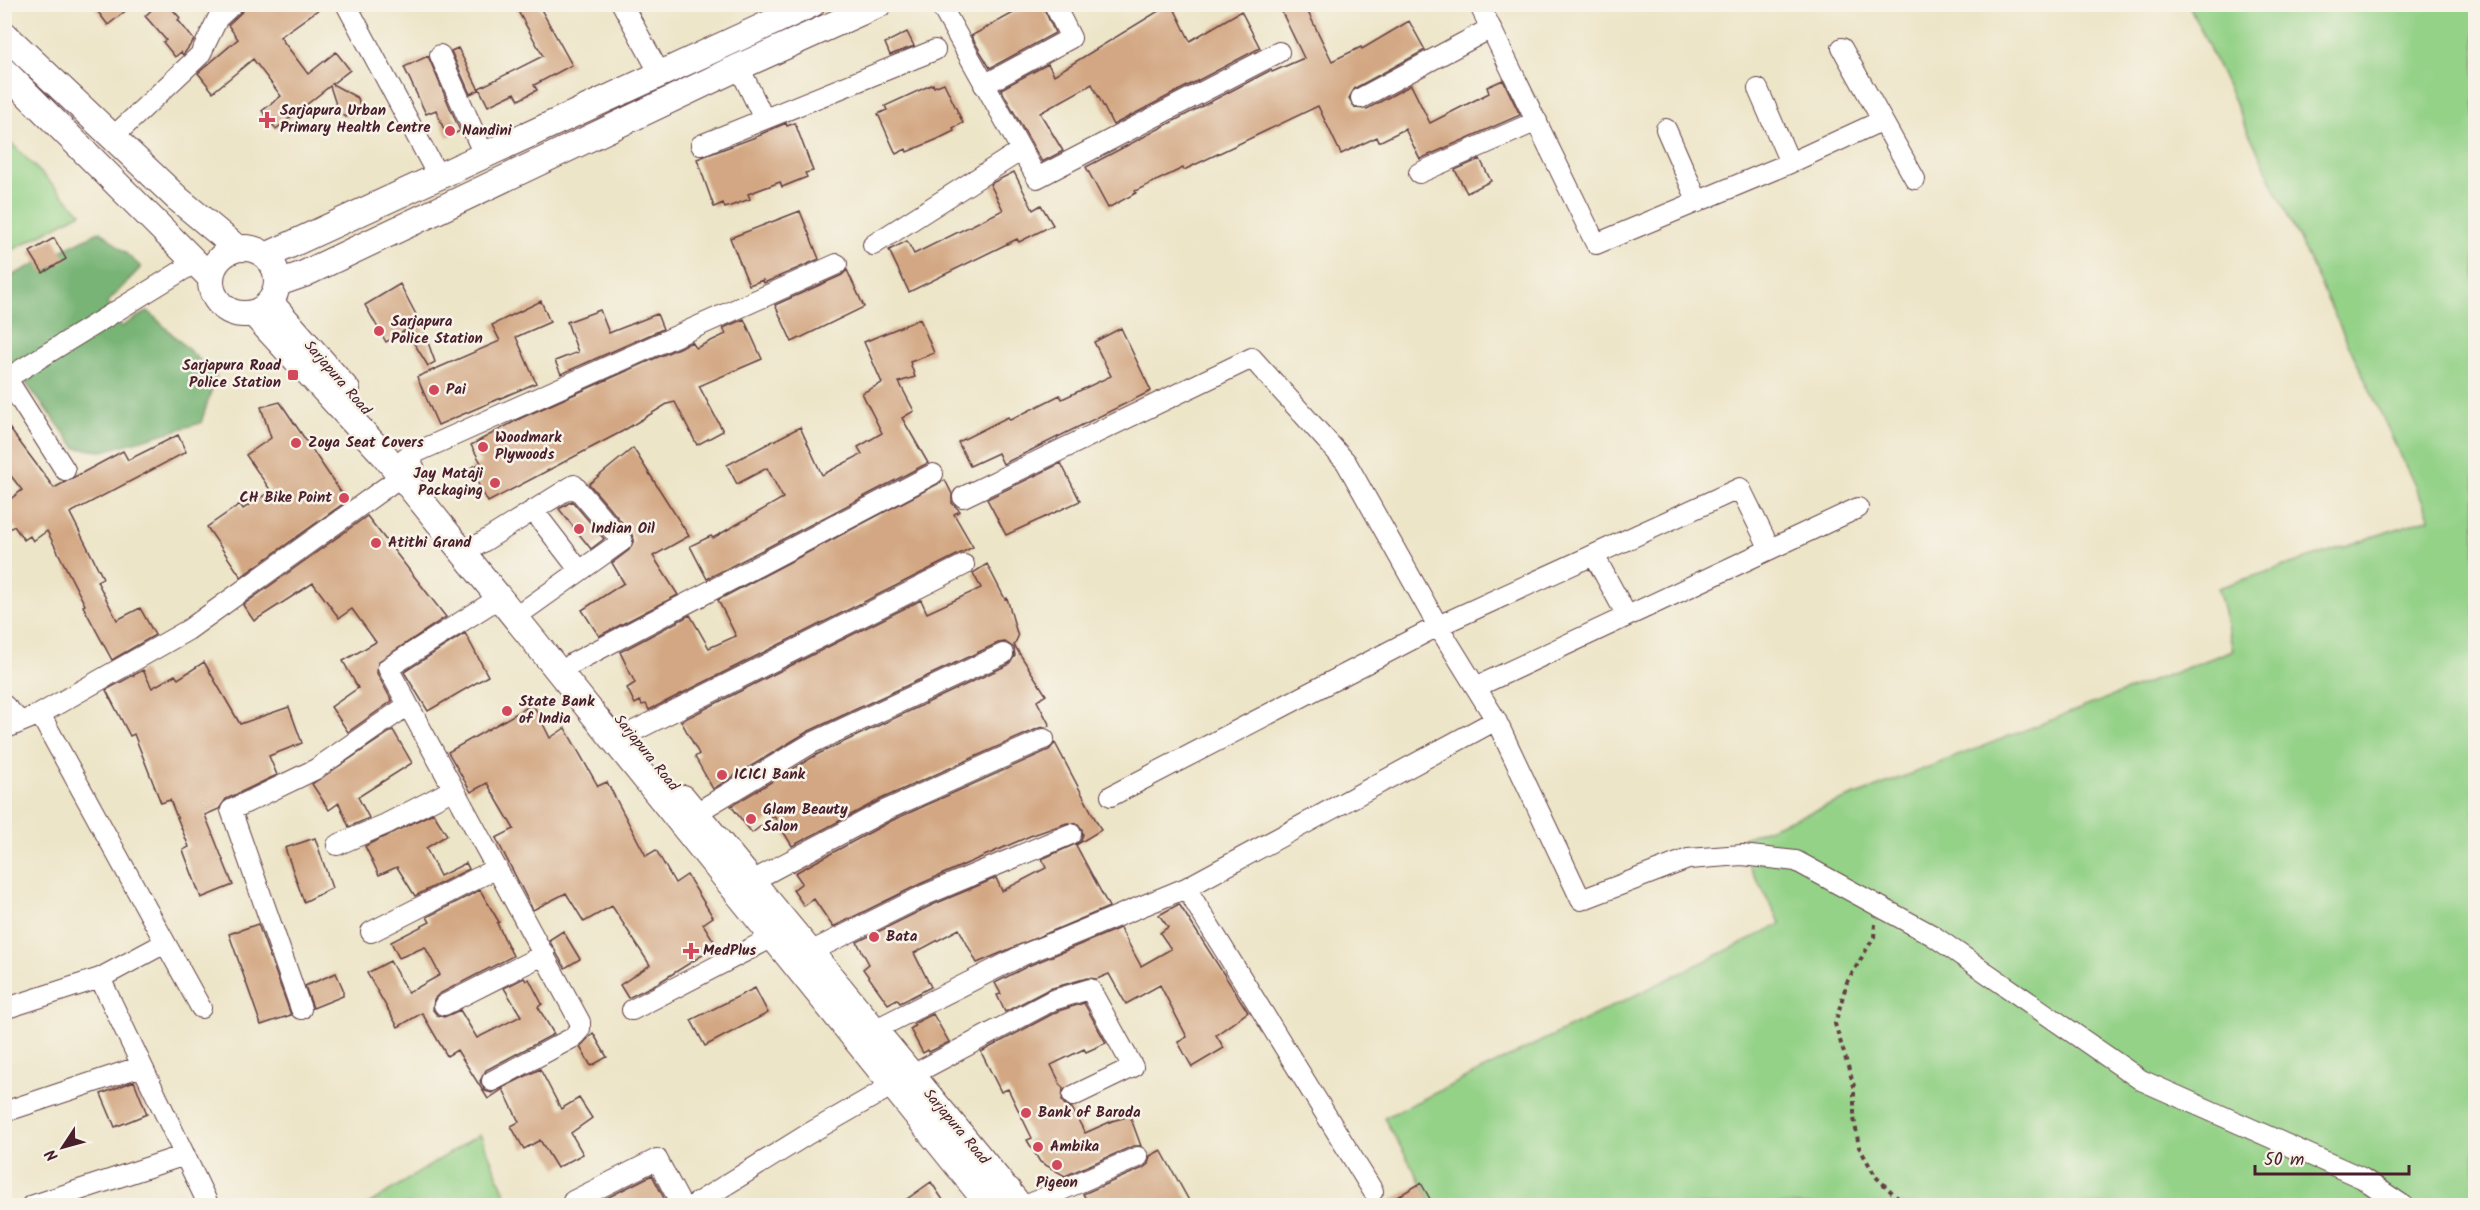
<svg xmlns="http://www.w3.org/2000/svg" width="2480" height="1210" viewBox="0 0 2480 1210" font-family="Kalam,sans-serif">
	<rect width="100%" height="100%" fill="#f7f3e8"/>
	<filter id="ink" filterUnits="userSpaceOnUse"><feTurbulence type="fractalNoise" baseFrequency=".0167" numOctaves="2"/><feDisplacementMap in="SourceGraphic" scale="12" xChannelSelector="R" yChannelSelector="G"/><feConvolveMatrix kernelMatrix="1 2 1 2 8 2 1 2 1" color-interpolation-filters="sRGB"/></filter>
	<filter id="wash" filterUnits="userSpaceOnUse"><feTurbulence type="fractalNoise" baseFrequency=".008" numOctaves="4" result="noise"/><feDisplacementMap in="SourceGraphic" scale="24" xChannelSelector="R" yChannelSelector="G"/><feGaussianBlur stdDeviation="1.35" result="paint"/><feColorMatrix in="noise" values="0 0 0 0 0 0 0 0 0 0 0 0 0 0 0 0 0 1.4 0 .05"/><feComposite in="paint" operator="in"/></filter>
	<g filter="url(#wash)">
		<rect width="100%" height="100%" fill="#ede5c8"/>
		<!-- green -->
		<path fill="#94d288" stroke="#6f785a" stroke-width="1.5" d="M2189,5H2475V1205H1434L1384,1118L1781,924L1736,841L2233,650L2218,588L2430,518Z
			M4,136L81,213L5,254H4Z
			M480,1134L510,1205H367Z"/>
		<!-- forest -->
		<path fill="#77b474" stroke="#606a50" stroke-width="1.5" d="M101,231L141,267L107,303L121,327L148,311L216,376L201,423L103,451L76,448L12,365L5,369V279Z"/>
		<g id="blocks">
			<!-- building -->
			<path fill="#d3a783" d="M92,4H134L108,25Z
				M158,4H168L180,18L178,20L194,40L183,55L181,52L175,57L163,42L166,40L145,16Z
				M250,4H326L280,37L308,74L336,52L350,70L332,84L358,98L360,106L357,113L346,117L339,114L330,86L276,129L262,111L281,96L253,59L213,92L198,73L238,39L228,25Z
				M514,4H538L572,65L534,85L537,90L519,100L515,93L488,106L479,88L543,56Z
				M1030,4H1042L1055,33L990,68L971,36Z
				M1170,4H1172L1190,41L1241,11L1260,48L1113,125L1092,84L1040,113L1063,151L1042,162L1001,89L1048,64L1054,75Z
				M1278,4H1304L1332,61L1361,47L1362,49L1409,21L1425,50L1355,88L1349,98L1355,108L1367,109L1411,85L1430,123L1489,93L1487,87L1503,80L1520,115L1420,159L1405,129L1379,142L1377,137L1341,154L1318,106L1184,170L1183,168L1135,191L1136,193L1108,208L1086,167L1271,70L1272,72L1304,58Z
				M907,32L914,46L890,55L885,43Z
				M458,48L479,90L470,94L451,51Z
				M428,56L460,131L447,137L436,110L426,114L404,67Z
				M944,83L963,123L953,128L954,131L938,139L907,152L906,149L896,154L878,114L887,110L885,106L933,84L934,87Z
				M786,123L787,126L795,123L813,171L805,173L807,177L782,187L780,182L748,194L750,199L725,208L723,203L714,207L697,159L761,135V134Z
				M1480,159L1491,181L1467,193L1455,170Z
				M1014,172L1033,210L1041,205L1053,225L1019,242L1017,239L909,292L889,250L907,241L914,254L1003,210L990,184Z
				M800,211L819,259L764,283L763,280L749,285L730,238Z
				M54,238L66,259L43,273L30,252Z
				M847,270L864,307L792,342L775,305L842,275Z
				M400,284L422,326L435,362L428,366L406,330L386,342L365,305Z
				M541,301L550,322L516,337L536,383L438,425L417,377L500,341L492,325Z
				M600,310L609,333L657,314L663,329L561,374L555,361L578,352L567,322Z
				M744,319L762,359L699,386L723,431L697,445L675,402L667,404L623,431L488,502L470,468L481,463L471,445L521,418L692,342L696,348L726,334L723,328Z
				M920,319L934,353L910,362L915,377L899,382L914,411L902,418L928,463L707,579L690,546L711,536L713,538L783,498L767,468L737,484L727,465L800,427L822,475L862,454L858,447L882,433L862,393L882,383L864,342Z
				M1121,328L1151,391L1003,464L998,453L970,466L958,442L1008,417L1010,420L1060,395L1062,399L1111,376L1094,342Z
				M280,402L347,501L241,577L207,527L240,504L243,509L271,491L246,455L271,438L261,407Z
				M4,421L54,488L123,451L128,460L178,435L186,452L70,513L103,578L97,581L117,620L140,608L155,635L112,660L83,606L85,605L47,531L33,541L30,536L24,540L14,526L4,533V504L22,490L4,467Z
				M633,448L689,536L653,556L678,595L599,636L582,610L624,583L612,563L629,550L634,540L631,533L589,484Z
				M1061,463L1080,501L1006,535L987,499Z
				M945,480L952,494V503L960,511L954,514L973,547L649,710L646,704L642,705L640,701L635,704L627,688L635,683L620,652L690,615L709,648L736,636L718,600Z
				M572,501L604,539L591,549L559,509Z
				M367,516L446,617L378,662L377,673L392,701L348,732L331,707L358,688L343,661L376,642L352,609L339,618L313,583L254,621L243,605Z
				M987,564L1005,599L1007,598L1018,637L1014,645L1046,695L1037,701L1050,726L1039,728L881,799L792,846L774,816L752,833L731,806L818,754L1008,665L1015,656L1014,648L1005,642L998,643L807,732L713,789L695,757L699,754L681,721L921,600L927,613L981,588L973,573Z
				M465,633L488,676L428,711L404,672Z
				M204,662L240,724L289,707L302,743L269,756L277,775L226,799L219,809L205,815L233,885L201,898L183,850L189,847L170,800L161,803L134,734L130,736L106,690L143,670L152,688L175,675L178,679Z
				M533,704L550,738L565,728L598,786L607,782L646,856L656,850L675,883L687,875L713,917L703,924L717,946L658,983L628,998L620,985L650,965L612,906L584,922L566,893L533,910L496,838L514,829L487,783L471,792L448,752Z
				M393,730L412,763L358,797L369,818L349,827L339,803L329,810L312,784Z
				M1055,743L1101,830L1076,845L1109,907L977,963L959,929L914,953L931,987L900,1003L897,999L888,1004L863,969L869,964L857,942L930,906L996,878L1002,891L1046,868L1042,859L1080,842L1083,835L1082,829L1078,824L1067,823L1030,836L920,884L833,927L814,899L804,906L793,890L802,883L795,873L891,821L1049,750Z
				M433,813L447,835L426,848L440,876L466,863L469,869L415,896L397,867L379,875L365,846Z
				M315,838L332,888L304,902L285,848Z
				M480,890L499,922L497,923L513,956L439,994L434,999L433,1010L437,1015L444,1017L460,1010L477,1038L521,1016L504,988L524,978L526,981L529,979L542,1004L538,1007L554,1034L486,1070L480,1081L485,1091L492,1093L540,1069L561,1109L579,1098L592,1118L571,1133L583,1154L557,1168L540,1140L524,1149L511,1126L519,1122L503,1089L488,1099L457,1050L447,1056L422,1013L398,1027L367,973L390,961L408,993L440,975L425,947L399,958L391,942L430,922L427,917Z
				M1179,904L1248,1012L1216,1035L1224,1048L1192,1067L1178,1042L1187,1037L1160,985L1126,1004L1109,974L1097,979L1087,978L1049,989L1005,1012L997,995L1001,994L995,983L1028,966L1120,928L1141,966L1171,949L1160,933L1168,927L1159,915Z
				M258,924L291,1015L261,1025L229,934Z
				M563,931L580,959L565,968L549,940Z
				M336,973L343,989V996L313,1008L305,986Z
				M755,988L768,1013L705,1046L691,1020Z
				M1084,1003L1106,1043L1086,1052L1084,1049L1051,1065L1063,1089L1062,1101L1066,1106L1072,1108L1085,1133L1112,1121L1130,1116L1141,1146H1133L1065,1176L1040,1162L1027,1140L1032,1138L1008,1089L1001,1092L981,1052L1058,1011Z
				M933,1014L949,1042L929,1052L928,1050L923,1053L910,1029L915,1026L913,1024Z
				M593,1033L607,1057L591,1066L580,1047Z
				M134,1081L147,1114L115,1127L101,1094Z
				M1161,1150L1192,1206H1090L1083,1194L1143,1168L1148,1164L1150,1156Z
				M652,1175L668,1206H591Z
				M931,1182L947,1206H897Z
				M1421,1183L1434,1206H1381Z"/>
		</g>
	</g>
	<g filter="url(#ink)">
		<use href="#blocks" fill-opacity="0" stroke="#623d43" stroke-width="1.5"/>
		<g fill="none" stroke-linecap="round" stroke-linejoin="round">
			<defs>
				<path id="minor" d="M346,4L438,176
					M622,4L660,74
					M940,4L1037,178L1279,52
					M1479,4L1596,244L1790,163L1881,121
					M1842,48L1915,179
					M440,55L484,155
					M739,67L764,119
					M984,85L1071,38L1054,4
					M1758,89L1790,163
					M1361,98L1491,28
					M1666,129L1698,202
					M113,137L200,55L218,18L233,4
					M701,145L935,50
					M1419,173L1537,121
					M873,245L1020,151
					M7,379L65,470
					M4,380L196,262
					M406,457L837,264
					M963,497L1252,358L1346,462L1438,626L1496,720L1581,900L1688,859L1742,855L1796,861L1932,935L2141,1080L2362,1178L2404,1206
					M533,510L580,571
					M478,545L574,485L622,541L528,608
					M1594,555L1627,616
					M573,663L933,474
					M1476,687L1858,508
					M4,705L21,722
					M40,714L201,1008
					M4,729L40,714L188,630L414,467
					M630,733L964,565
					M1111,796L1438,626L1740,488L1770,549
					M696,813L812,743L1003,654
					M337,845L386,824L454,789
					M752,881L886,810L1044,739
					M1186,888L1373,1191
					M371,932L497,868
					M810,952L925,895L1071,834
					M100,978L209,1206
					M444,1005L545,954
					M4,1009L100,978L165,943
					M301,1009L231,810L316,769L408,705
					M632,1010L773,937
					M874,1030L1023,955L1186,888L1496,720
					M912,1075L1053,1000L1090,989L1133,1067L1073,1096
					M492,1081L572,1038L580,1029V1022L388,668L499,598
					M4,1112L142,1066
					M31,1206L185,1155
					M575,1206L573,1201L657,1159L682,1206
					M692,1206L808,1134L893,1085
					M1025,1206L1138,1157"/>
				<path id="major" d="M4,34L178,199L237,248
					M4,71L211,278
					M211 281a33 33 0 1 1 66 0a33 33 0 1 1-66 0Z
					M266,256L812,4
					M278,283L304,274L739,67L879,4
					M270,302L347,390
					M253,313L385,456L990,1206L1008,1190
					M683,798L1020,1206"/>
			</defs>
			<!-- minor casing -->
			<use href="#minor" stroke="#623d43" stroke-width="22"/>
			<!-- major casing -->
			<use href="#major" stroke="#623d43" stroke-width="28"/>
			<!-- path -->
			<path stroke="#623d43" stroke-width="4" stroke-dasharray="4.5 4.5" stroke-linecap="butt" d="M1875,924L1874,937L1847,982L1835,1024L1854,1086V1118L1859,1147L1876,1177L1906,1206"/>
			<!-- minor -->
			<use href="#minor" stroke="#fff" stroke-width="20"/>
			<!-- major -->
			<use href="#major" stroke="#fff" stroke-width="26"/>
		</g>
	</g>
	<!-- markers -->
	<g fill="#d1495b" stroke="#f7f3e8" stroke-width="2">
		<path d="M264 111h6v6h6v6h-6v6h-6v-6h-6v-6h6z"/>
		<circle cx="450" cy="131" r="6"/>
		<circle cx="379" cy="331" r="6"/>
		<rect x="287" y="369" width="12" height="12" rx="3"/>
		<circle cx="434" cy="390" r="6"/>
		<circle cx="296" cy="443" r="6"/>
		<circle cx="483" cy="447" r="6"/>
		<circle cx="495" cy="483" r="6"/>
		<circle cx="344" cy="498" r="6"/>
		<circle cx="579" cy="529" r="6"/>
		<circle cx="376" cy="543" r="6"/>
		<circle cx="507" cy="711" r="6"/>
		<circle cx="722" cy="775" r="6"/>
		<circle cx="751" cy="819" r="6"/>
		<circle cx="874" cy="937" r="6"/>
		<path d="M688 942h6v6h6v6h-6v6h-6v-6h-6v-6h6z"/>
		<circle cx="1026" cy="1113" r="6"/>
		<circle cx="1038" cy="1147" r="6"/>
		<circle cx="1057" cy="1165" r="6"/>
	</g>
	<g text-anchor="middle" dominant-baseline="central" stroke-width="5" stroke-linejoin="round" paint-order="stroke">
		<!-- poi labels -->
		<g font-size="15" font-weight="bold" fill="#4a1f2b" stroke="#f7f3e8" text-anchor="start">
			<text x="280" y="111">Sarjapura Urban<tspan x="280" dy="17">Primary Health Centre</tspan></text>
			<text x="462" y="131">Nandini</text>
			<text x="391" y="322">Sarjapura<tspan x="391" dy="17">Police Station</tspan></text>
			<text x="281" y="366" text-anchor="end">Sarjapura Road<tspan x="281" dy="17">Police Station</tspan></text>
			<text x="446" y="390">Pai</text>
			<text x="495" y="438">Woodmark<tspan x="495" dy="17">Plywoods</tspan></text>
			<text x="308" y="443">Zoya Seat Covers</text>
			<text x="483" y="474" text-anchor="end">Jay Mataji<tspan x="483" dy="17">Packaging</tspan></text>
			<text x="332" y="498" text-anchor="end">CH Bike Point</text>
			<text x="591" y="529">Indian Oil</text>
			<text x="388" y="543">Atithi Grand</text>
			<text x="519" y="702">State Bank<tspan x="519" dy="17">of India</tspan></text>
			<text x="734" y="775">ICICI Bank</text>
			<text x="763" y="810">Glam Beauty<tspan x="763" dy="17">Salon</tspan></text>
			<text x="886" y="937">Bata</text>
			<text x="703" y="951">MedPlus</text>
			<text x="1038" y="1113">Bank of Baroda</text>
			<text x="1050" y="1147">Ambika</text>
			<text x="1057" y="1183" text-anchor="middle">Pigeon</text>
		</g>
		<!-- street labels -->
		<g font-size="15" fill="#4a1f2b" stroke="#f7f3e8">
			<text transform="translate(337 378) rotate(49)">Sarjapura Road</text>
			<text transform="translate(646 753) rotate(51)">Sarjapura Road</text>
			<text transform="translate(956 1127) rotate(50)">Sarjapura Road</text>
		</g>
	</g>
	<!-- margin -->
	<rect width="2480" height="1210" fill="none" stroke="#f7f3e8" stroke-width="24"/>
	<!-- north arrow -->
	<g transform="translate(63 1147) rotate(234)" stroke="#f7f3e8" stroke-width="4.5" paint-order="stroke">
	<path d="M0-4.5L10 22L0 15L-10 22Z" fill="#4a1f2b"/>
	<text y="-9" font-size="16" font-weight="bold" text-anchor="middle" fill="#4a1f2b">N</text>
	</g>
	<!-- scale -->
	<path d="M2255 1165v9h154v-9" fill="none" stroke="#4a1f2b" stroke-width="3"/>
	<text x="2264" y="1165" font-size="18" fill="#4a1f2b" stroke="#f7f3e8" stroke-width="4.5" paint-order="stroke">50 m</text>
</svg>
